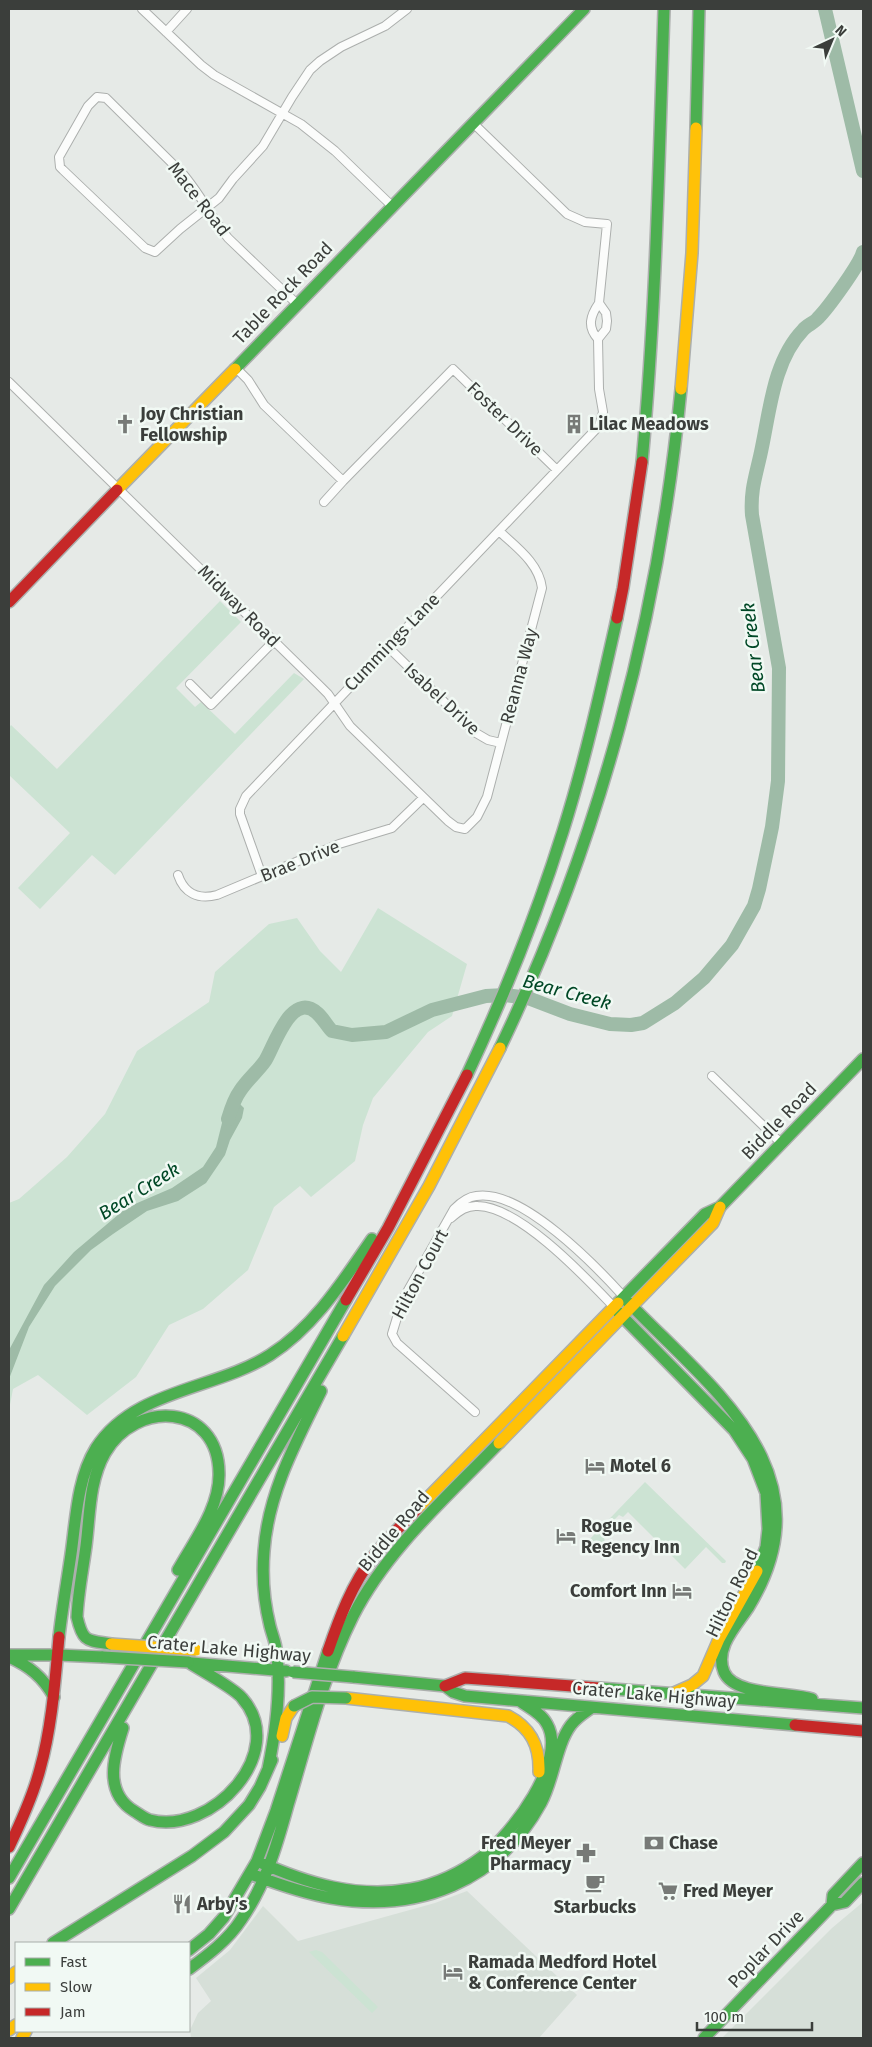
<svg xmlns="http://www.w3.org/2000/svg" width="872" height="2047" viewBox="0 0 872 2047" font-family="'Fira Sans',sans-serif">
	<rect width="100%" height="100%" fill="#e6eae7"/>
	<!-- built -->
	<path fill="#d6dfd8" d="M467,1891L577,1995L539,2038H191L190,2030L198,2013L211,2001L196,1978L230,1950L263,1906L298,1941L435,1903Z
		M863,1902V2038H722L832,1928Z"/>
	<!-- green -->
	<path fill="#cce3d3" d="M220,601L241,622L176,688L195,707L201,702L235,734L294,673L304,679L115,875L92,855L40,909L18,888L70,833L9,775V728L11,725L57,769Z
		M378,908L467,964L452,1016L428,1032L373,1098L363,1125L355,1161L311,1197L300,1186L274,1207L248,1270L203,1309L169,1325L136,1377L87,1415L38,1375L13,1389L9,1410V1203L19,1199L67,1157L105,1114L137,1051L209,1002L215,972L269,924L297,918L320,951L341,972Z
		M645,1482L726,1561L725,1563H722L706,1547L685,1569L628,1512L623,1517L619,1515L607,1527L610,1530L604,1537L606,1549L603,1553L589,1540Z
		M316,1950L322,1952L378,2007L372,2013L309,1952Z"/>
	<!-- water -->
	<path fill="#9ebba7" d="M230,1103H239L244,1108L242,1118L230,1140L225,1155L206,1183L178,1201L147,1211L113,1234L91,1250L55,1286L29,1327L9,1379V1350L44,1285L74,1252L119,1214L128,1207L172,1188L203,1167L216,1147L225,1111Z"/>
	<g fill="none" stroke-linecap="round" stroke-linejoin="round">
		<!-- river -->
		<path stroke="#9ebba7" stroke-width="14" d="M825,9L863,171
			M228,1119C231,1109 234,1099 240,1091C247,1080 258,1071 265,1061C274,1047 291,990 317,1013C323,1018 327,1026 332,1031L352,1035L386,1032L432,1010L486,996L505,995L528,998L570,1014L610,1024L631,1025L643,1023L675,1003L704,978L732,945L754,906L759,889L772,827L778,781L779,668L752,515C750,488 757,473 762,447C770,409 774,360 803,330C807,325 814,323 818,318C828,308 860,264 863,252"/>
		<defs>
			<path id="street" d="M142,9L201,65L214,75L301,124L335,151L392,206
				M166,32L187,9
				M473,123L567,214L585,222L607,224L599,303C590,316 587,327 598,339
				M296,303L228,238C212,218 200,194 183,174L106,98L97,97L88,106L59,157L60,167L63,170L145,248L155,252L180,229L219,198L233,179L263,146L292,97L310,70L320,61L341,47L385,26L407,9
				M235,367L248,380L264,405L343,481L453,369L557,470
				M9,382L318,684L328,694L350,726L448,821L456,827L465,829L477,817L487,797L542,588C539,563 516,547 499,531
				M324,502L343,481
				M388,647L476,733L488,740L501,743
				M190,684L211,705L274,641
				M178,875C184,893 198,900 217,895L339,844L392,828L423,798
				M262,876L240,814V809L246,796L599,426L603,412L599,389L598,339L606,329L607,321L606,313L599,303
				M712,1076L781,1143
				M451,1218C459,1211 467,1205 478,1206C520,1207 586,1278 614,1307
				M475,1412L397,1343L392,1334L402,1301L454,1209C460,1203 467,1197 476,1196C521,1188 596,1266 624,1297"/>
			<path id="fast" d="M696,128L699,9
				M235,369L584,9
				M642,462C656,311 659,160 664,9
				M500,1048C599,842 659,617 681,389
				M467,1075C504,996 537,914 563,831C585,761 601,689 617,618
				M628,1302C713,1390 831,1473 748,1608C736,1626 714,1648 724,1672C734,1696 790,1692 812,1699
				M618,1303L705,1214L720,1207L863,1059
				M618,1312L734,1430L753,1459L766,1493L768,1529L766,1547L757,1571
				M59,1637C62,1609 67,1582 71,1554C76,1519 77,1479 96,1448C134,1389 215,1390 270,1355C314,1327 343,1281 372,1239
				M111,1644C87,1640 83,1643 77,1617C78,1593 83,1569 86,1546C90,1515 89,1481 105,1453C136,1399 218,1403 219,1473C220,1508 194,1541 178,1570
				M9,1655H58
				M58,1655L103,1657
				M9,1657C29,1666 43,1677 54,1697
				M192,1663L286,1671
				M353,1677L445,1686L453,1692L465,1696L795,1725
				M599,1688L863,1708
				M123,1728C114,1756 103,1792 134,1811C139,1814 145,1819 150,1820C211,1836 290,1752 242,1698C234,1688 200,1670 188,1662
				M268,1769C276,1730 282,1688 276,1648C275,1641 272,1634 270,1626C264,1602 262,1575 264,1551C268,1493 296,1442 321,1391
				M257,1861C306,1883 357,1899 411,1889C437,1884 462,1872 483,1856C511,1835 568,1761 547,1724C542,1714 530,1708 521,1702
				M251,1874C277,1884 303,1893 331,1898C418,1913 498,1882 541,1803C554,1779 556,1745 571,1725C576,1718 584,1713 591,1708
				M9,1878L346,1300
				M832,1905L833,1895L863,1863
				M9,1909L343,1336
				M53,1943L192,1856L224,1832L249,1805L260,1787L272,1760
				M189,1950L209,1934L224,1917L257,1861L276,1811L328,1651
				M189,1969C208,1955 228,1940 241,1920C265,1886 277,1845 288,1805C307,1742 323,1676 353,1616C387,1549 447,1497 499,1443
				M704,2038L832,1905L845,1902L863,1883"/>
			<path id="slow" d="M681,389L692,253L696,128
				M117,490L235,369
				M343,1336L429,1186L500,1048
				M499,1443L713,1223L720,1207
				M417,1509L618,1303
				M674,1693L692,1685L703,1676L719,1639L757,1571
				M346,1698L508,1716C531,1728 540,1746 539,1772
				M282,1736L286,1718L294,1706
				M9,1978L16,1972
				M9,2030L16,2025
				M22,2038L26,2031"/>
			<path id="jam" d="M9,602L117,490
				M617,618L623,588L642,462
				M346,1300L388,1228L467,1075
				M328,1651C339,1619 352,1584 373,1557C386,1540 402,1525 417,1509
				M445,1686L465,1678L599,1688
				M795,1725L863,1731
				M9,1847C21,1822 33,1796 40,1769C52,1726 55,1681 59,1637"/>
		</defs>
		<!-- street casing -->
		<use href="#street" stroke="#acafad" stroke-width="10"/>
		<!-- fast casing -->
		<use href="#fast" stroke="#acafad" stroke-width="14"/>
		<!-- slow casing -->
		<use href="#slow" stroke="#acafad" stroke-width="14"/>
		<!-- jam casing -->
		<use href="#jam" stroke="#acafad" stroke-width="14"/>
		<!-- street -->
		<use href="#street" stroke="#fbfcfb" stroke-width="8"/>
		<!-- fast -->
		<use href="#fast" stroke="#4caf50" stroke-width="11"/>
		<!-- slow -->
		<use href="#slow" stroke="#ffc107" stroke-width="11"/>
		<!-- jam -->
		<use href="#jam" stroke="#c62828" stroke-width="11"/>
		<defs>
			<path id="fast-bridge" d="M103,1657L188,1662
				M293,1672L353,1677
				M294,1706L312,1697L346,1698"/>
			<path id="slow-bridge" d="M111,1644L196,1650"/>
		</defs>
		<!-- fast-bridge casing -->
		<use href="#fast-bridge" stroke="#acafad" stroke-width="14" stroke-linecap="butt"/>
		<!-- slow-bridge casing -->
		<use href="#slow-bridge" stroke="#acafad" stroke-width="14" stroke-linecap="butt"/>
		<!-- fast-bridge -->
		<use href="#fast-bridge" stroke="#4caf50" stroke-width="11"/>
		<!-- slow-bridge -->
		<use href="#slow-bridge" stroke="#ffc107" stroke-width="11"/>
	</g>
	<!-- icons -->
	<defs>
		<symbol id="church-bare" viewBox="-9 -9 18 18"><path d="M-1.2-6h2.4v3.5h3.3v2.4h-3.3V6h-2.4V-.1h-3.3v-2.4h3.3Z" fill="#777a77" stroke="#f1f9f4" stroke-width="2.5" paint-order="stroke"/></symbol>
		<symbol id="building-bare" viewBox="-9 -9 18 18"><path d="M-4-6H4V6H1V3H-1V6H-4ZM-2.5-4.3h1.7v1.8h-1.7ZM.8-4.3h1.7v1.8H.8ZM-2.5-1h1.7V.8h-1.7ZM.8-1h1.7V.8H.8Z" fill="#777a77" stroke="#f1f9f4" stroke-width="2.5" paint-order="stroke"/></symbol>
		<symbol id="hotel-bare" viewBox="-9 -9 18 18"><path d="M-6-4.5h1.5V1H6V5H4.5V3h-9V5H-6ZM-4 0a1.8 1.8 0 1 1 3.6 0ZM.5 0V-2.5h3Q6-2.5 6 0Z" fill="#777a77" stroke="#f1f9f4" stroke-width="2.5" paint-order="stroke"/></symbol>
		<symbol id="bank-bare" viewBox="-9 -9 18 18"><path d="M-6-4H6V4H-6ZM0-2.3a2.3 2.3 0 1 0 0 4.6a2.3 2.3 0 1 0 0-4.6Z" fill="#777a77" stroke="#f1f9f4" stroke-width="2.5" paint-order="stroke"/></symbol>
		<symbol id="pharmacy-bare" viewBox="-9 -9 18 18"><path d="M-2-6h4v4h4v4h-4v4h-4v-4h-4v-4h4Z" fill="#777a77" stroke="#f1f9f4" stroke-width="2.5" paint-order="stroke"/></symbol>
		<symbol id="cafe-bare" viewBox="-9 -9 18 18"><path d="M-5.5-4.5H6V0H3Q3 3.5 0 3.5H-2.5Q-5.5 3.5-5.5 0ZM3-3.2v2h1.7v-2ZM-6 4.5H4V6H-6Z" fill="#777a77" stroke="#f1f9f4" stroke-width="2.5" paint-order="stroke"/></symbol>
		<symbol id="supermarket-bare" viewBox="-9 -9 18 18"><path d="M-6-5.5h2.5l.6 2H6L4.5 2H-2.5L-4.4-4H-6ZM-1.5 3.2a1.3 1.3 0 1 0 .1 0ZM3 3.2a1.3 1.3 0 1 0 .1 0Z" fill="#777a77" stroke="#f1f9f4" stroke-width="2.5" paint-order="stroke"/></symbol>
		<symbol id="restaurant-bare" viewBox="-9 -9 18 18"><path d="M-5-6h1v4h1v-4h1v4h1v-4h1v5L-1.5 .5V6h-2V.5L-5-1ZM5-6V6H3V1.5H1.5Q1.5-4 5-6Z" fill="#777a77" stroke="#f1f9f4" stroke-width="2.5" paint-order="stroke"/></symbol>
	</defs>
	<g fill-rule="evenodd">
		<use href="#church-bare" x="111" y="410" width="28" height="28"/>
		<use href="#building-bare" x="560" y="410" width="28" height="28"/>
		<use href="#hotel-bare" x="581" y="1452" width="28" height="28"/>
		<use href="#hotel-bare" x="552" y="1522" width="28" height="28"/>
		<use href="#hotel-bare" x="668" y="1577" width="28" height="28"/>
		<use href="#bank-bare" x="640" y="1829" width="28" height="28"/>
		<use href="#pharmacy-bare" x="572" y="1839" width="28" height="28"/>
		<use href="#cafe-bare" x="581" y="1869" width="28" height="28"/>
		<use href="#supermarket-bare" x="654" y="1877" width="28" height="28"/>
		<use href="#restaurant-bare" x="168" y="1890" width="28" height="28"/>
		<use href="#hotel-bare" x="439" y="1958" width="28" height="28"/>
	</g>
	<g text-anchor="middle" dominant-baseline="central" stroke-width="5" stroke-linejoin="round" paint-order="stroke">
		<!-- street labels -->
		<g font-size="18" fill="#3b3e3b" stroke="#f1f9f4">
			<text transform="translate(199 199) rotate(52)">Mace Road</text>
			<text transform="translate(283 293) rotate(-46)">Table Rock Road</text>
			<text transform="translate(505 419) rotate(44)">Foster Drive</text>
			<text transform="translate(239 606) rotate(45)">Midway Road</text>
			<text transform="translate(392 642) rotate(-46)">Cummings Lane</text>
			<text transform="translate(519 676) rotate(-75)">Reanna Way</text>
			<text transform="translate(442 699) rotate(43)">Isabel Drive</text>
			<text transform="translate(300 861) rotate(-22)">Brae Drive</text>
			<text transform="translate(779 1121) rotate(-46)">Biddle Road</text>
			<text transform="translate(420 1274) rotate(-62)">Hilton Court</text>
			<text transform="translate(394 1531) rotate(-50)">Biddle Road</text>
			<text transform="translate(732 1593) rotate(-64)">Hilton Road</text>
			<text transform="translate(229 1649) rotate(5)">Crater Lake Highway</text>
			<text transform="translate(654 1695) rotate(5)">Crater Lake Highway</text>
			<text transform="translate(766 1949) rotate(-46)">Poplar Drive</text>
		</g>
		<!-- poi labels -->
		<g font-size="18" font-weight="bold" fill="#3b3e3b" stroke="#f1f9f4" text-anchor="start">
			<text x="140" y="414">Joy Christian<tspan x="140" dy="21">Fellowship</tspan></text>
			<text x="589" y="424">Lilac Meadows</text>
			<text x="610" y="1466">Motel 6</text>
			<text x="581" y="1526">Rogue<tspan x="581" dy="21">Regency Inn</tspan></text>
			<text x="667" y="1591" text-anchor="end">Comfort Inn</text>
			<text x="571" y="1843" text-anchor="end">Fred Meyer<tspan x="571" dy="21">Pharmacy</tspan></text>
			<text x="669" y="1843">Chase</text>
			<text x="683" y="1891">Fred Meyer</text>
			<text x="197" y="1904">Arby's</text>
			<text x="595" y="1907" text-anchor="middle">Starbucks</text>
			<text x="468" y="1962">Ramada Medford Hotel<tspan x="468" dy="21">&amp; Conference Center</tspan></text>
		</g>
		<!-- water labels -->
		<g font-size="19" font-style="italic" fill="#004826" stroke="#f1f9f4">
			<text transform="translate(753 648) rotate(-97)">Bear Creek</text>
			<text transform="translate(567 992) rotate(15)">Bear Creek</text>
			<text transform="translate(139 1191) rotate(-32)">Bear Creek</text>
		</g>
	</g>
	<!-- border -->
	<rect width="872" height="2047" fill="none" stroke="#3b3e3b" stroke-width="20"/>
	<!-- legend -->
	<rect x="15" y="1942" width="175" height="90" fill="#f1f9f4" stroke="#a8aeaa"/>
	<rect x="25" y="1958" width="25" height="8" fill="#4caf50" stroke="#a8aeaa"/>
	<text x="60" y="1967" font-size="15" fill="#3b3e3b">Fast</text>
	<rect x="25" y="1983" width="25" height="8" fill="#ffc107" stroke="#a8aeaa"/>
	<text x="60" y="1992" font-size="15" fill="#3b3e3b">Slow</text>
	<rect x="25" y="2008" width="25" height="8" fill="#c62828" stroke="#a8aeaa"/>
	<text x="60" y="2017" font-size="15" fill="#3b3e3b">Jam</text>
	<!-- north arrow -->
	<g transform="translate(832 40) rotate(44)" stroke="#f1f9f4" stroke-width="4" paint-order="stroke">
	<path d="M0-4L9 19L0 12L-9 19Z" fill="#3b3e3b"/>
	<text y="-8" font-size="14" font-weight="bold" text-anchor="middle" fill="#3b3e3b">N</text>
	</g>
	<!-- scale -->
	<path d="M697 2022v8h115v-8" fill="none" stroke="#3b3e3b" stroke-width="2.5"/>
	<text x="704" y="2022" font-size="15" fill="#3b3e3b" stroke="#f1f9f4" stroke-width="4" paint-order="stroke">100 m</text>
</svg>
